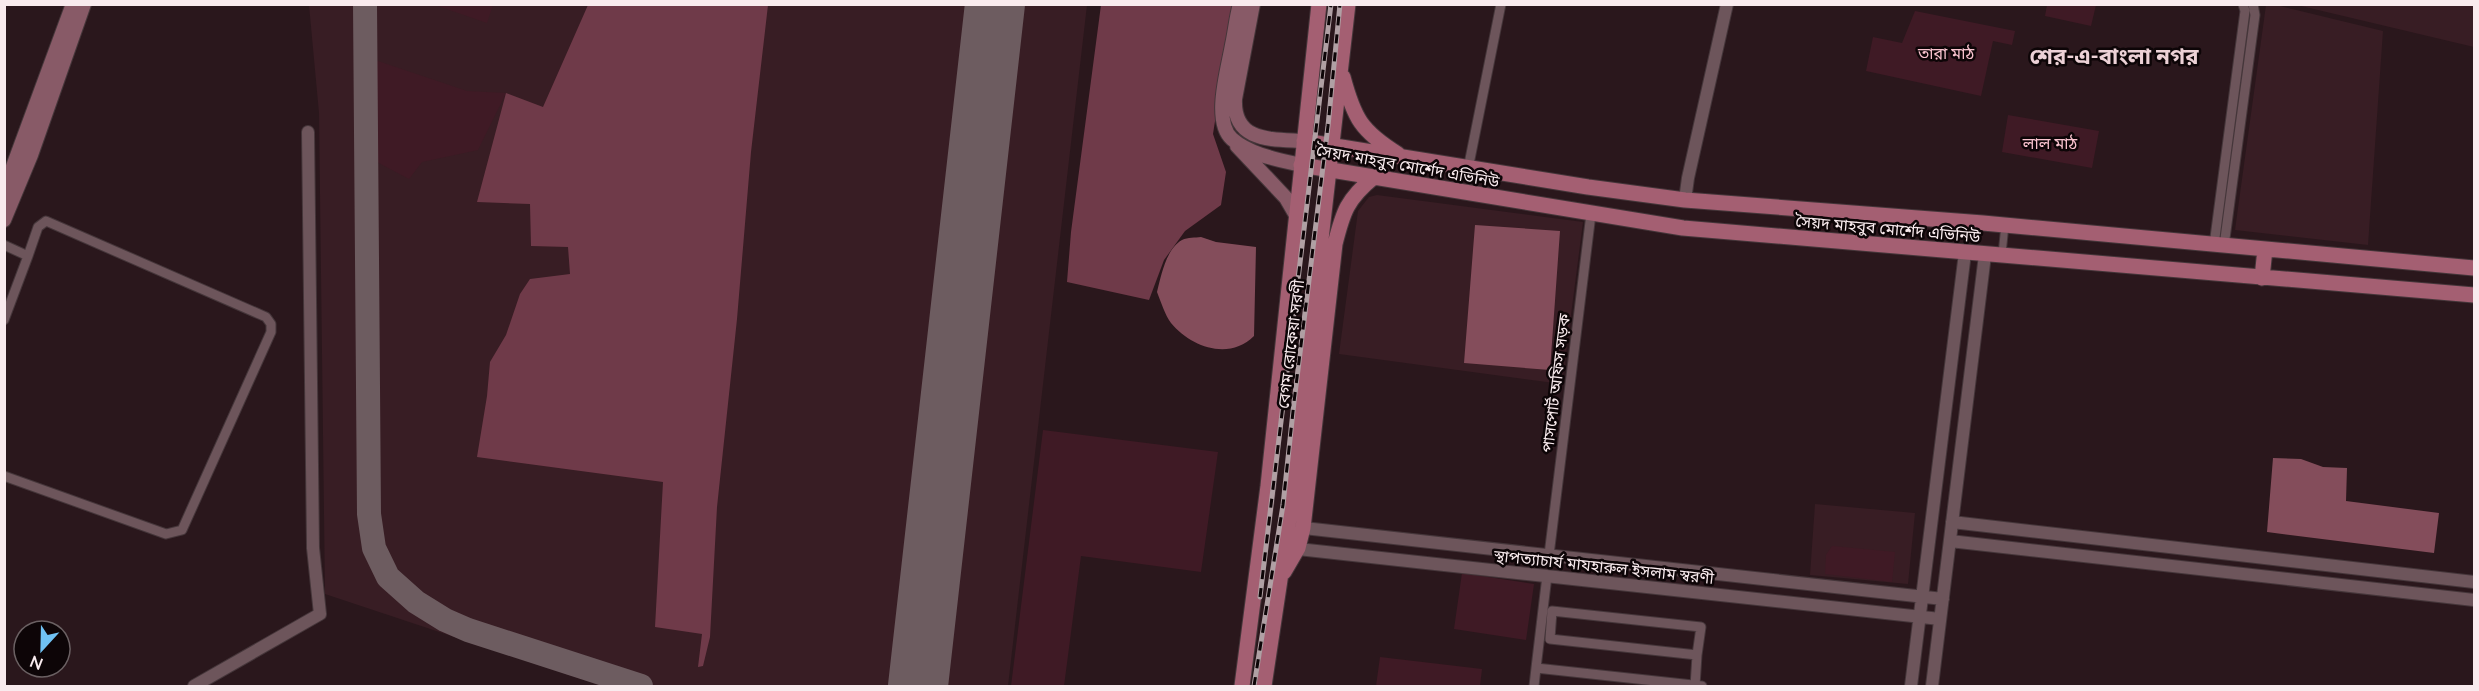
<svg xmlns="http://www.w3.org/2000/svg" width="2479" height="691" viewBox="0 0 2479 691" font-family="Lato,'Noto Sans Bengali',sans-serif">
	<rect width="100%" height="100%" fill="#2a171c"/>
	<!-- built -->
	<path fill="#381d24" d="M309,5H1087L1008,686H602L325,594L319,113Z
		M2266,5H2276L2383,31L2368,245L2235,230Z
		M2297,5H2474V47Z
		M1377,195L1583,222L1562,384L1339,354L1358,211L1369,197Z
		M1815,504L1915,513L1908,584L1810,575Z"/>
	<!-- green -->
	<path fill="#3f1a25" d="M435,5H493L487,23Z
		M2047,5H2096L2091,26L2045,16Z
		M1915,11L2015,31L2012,45L1993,41L1981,96L1866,71L1873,37L1902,43Z
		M372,59L467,91L506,93L478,150L422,162L409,179L375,161Z
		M2008,115L2099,131L2092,168L2002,152Z
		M1043,430L1218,452L1201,572L1081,556L1064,686H1011Z
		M1832,546L1895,552L1892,582L1825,574L1826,555Z
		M1462,573L1534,584L1526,640L1454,629Z
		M1380,657L1482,669L1480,686H1376Z"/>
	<!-- forest -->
	<path fill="#6f3a49" d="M588,5H768L751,152L737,319L717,507L710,637L703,666L698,667L702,634L655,627L663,482L477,457L487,396L490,362L506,335L520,294L530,279L570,274L568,247L531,246L530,204L477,202L506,93L543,107Z
		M1101,5H1233L1213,134L1226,172L1221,205L1185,231L1164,260L1149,300L1067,282L1071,232Z"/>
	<!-- water -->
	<path fill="#844d5b" d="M1475,225L1560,231L1550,370L1464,363Z
		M1201,237L1216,242L1256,247L1254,336C1229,361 1191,347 1171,323C1165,315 1161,302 1157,292C1161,276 1166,249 1182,240C1188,237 1195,238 1201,237Z
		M2273,458L2301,459L2323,467L2347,468L2346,501L2439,513L2434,553L2267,532Z"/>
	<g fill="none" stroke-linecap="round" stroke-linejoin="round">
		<!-- taxiway -->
		<path stroke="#6d5c60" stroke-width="24" d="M365,4L369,514L374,548L388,577L416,602L445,620L468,630L641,686"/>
		<!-- runway -->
		<path stroke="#6d5c60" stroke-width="60" d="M918,686L995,4"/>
		<defs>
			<path id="pedestrian" d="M2002,254L2005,225"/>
			<path id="minor" d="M1468,169L1501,4
				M4,245L28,256L38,227L46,221L266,317L271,324V332L182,530L166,534L4,476
				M2214,245L2245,11L2243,4
				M2224,246L2255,15L2253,4
				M4,320L28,256
				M1549,555L1591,214
				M1547,576L1536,668L1702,686
				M1534,686L1536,668
				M1695,686L1697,655L1550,639L1552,611L1701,627L1697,655"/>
			<path id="tertiary" d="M1685,200L1688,178L1727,4
				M1952,522L2474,582
				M1295,527L1943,599
				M1950,541L2474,600
				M1289,548L1940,619
				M194,686L320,614L313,548L308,132
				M1911,686L1965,253
				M1932,686L1985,255"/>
			<path id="secondary" d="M1240,4C1236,18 1235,32 1232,45C1228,69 1212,121 1232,139C1250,155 1280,160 1301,165
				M1253,4L1235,99C1233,143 1273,139 1304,141
				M1237,146L1286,198L1297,217
				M4,191L73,4
				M4,220L31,155L84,4"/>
			<path id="primary" d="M1343,77C1354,118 1361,131 1398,154
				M1304,141L1588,187L1685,200L1983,223L2474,268
				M1301,165L1683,228L2474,295
				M2262,278L2265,249
				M1284,572L1298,548L1303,528L1335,244C1343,212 1347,199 1374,177
				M1242,686L1268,486L1319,4
				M1264,686L1288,527L1348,4"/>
		</defs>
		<!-- pedestrian casing -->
		<use href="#pedestrian" stroke="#45363a" stroke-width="9"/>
		<!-- minor casing -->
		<use href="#minor" stroke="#45363a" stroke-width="11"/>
		<!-- tertiary casing -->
		<use href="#tertiary" stroke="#45363a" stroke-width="14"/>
		<!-- secondary casing -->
		<use href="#secondary" stroke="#45363a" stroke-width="16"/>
		<!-- primary casing -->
		<use href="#primary" stroke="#45363a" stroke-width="17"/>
		<!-- pedestrian -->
		<use href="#pedestrian" stroke="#6d555b" stroke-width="7"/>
		<!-- minor -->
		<use href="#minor" stroke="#6d555b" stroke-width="9"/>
		<!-- tertiary -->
		<use href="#tertiary" stroke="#6d555b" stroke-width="12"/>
		<!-- secondary -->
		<use href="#secondary" stroke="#885a67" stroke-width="14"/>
		<!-- primary -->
		<use href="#primary" stroke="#a45f72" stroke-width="15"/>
		<defs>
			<path id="rail" d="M1260,597L1331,4
				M1254,686L1283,505L1294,402L1328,126L1340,4"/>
		</defs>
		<!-- rail casing -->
		<use href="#rail" stroke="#b0a0a4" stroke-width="5"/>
		<!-- rail -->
		<use href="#rail" stroke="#0d0507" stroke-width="3" stroke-dasharray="9" stroke-linecap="butt"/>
	</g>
	<g text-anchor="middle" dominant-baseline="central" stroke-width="5" stroke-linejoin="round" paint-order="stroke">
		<!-- park labels -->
		<g font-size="16" fill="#fac3cf" stroke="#0d0507">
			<text x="1946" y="52">তারা মাঠ</text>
			<text x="2050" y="142">লাল মাঠ</text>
		</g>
		<!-- street labels -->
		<g font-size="16" fill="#f9ebee" stroke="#0d0507">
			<text transform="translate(1408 165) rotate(10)">সৈয়দ মাহবুব মোর্শেদ এভিনিউ</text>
			<text transform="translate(1888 228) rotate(5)">সৈয়দ মাহবুব মোর্শেদ এভিনিউ</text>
			<text transform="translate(1290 344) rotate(-83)">বেগম রোকেয়া সরণী</text>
			<text transform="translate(1555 383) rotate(-83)">পাসপোর্ট অফিস সড়ক</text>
			<text transform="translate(1604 566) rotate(6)">স্থাপত্যাচার্য মাযহারুল ইসলাম স্বরণী</text>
		</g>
		<!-- district labels -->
		<g font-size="22" font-weight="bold" fill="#ecd1d6" stroke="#0d0507">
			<text x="2114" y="55">শের-এ-বাংলা নগর</text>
		</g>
	</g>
	<!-- border -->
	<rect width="2479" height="691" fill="none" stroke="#f9ebee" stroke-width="12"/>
	<!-- north arrow -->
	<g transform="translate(42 649) rotate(202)"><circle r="28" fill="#0d0507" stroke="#6b6163" stroke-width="1.5"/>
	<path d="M0-4.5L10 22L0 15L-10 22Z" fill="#70c2f4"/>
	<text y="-9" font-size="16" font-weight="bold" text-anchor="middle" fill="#f9ebee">N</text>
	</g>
</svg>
